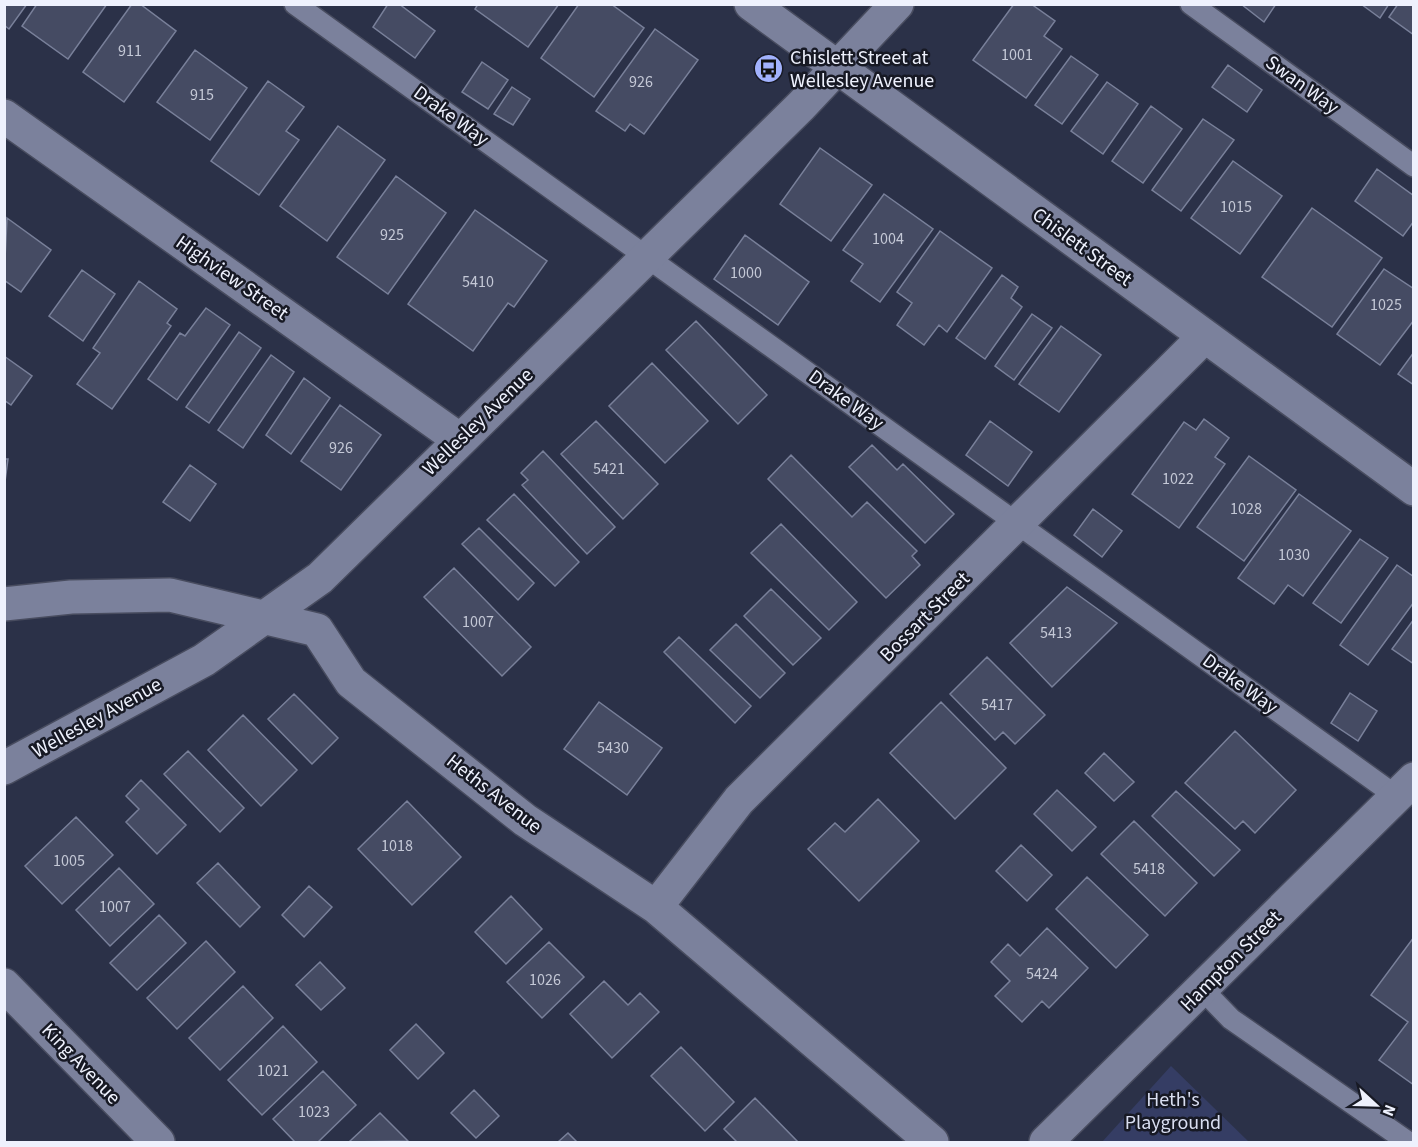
<svg xmlns="http://www.w3.org/2000/svg" width="1418" height="1147" viewBox="0 0 1418 1147" font-family="'Source Sans 3',sans-serif">
	<rect width="100%" height="100%" fill="#2b3148"/>
	<!-- green -->
	<path fill="#353d64" d="M1171,1066L1249,1142H1102Z"/>
	<!-- building -->
	<path fill="#454b63" stroke="#79809a" stroke-width="1.5" d="M4,4H27L9,29L4,25Z
		M37,4H107L68,59L22,26Z
		M132,4H140L176,31L124,102L83,72Z
		M388,4H399L435,31L415,58L373,27Z
		M478,4H559L528,47L475,9Z
		M579,4H611L644,28L594,97L541,58Z
		M1014,4H1031L1055,21L1044,36L1062,49L1026,98L973,60Z
		M1241,4H1276L1264,22Z
		M1361,4H1389L1380,18Z
		M1398,4H1414V35L1389,17Z
		M655,29L698,60L644,134L630,124L625,131L596,111Z
		M195,50L247,88L210,140L157,102Z
		M1071,56L1098,75L1062,124L1035,105Z
		M482,62L508,80L488,109L462,92Z
		M1228,65L1262,90L1247,112L1212,87Z
		M268,81L304,107L286,131L299,140L259,195L211,161Z
		M1107,82L1138,104L1103,154L1071,131Z
		M512,87L530,99L513,125L494,114Z
		M1151,106L1182,129L1143,183L1112,161Z
		M1203,119L1234,140L1181,211L1152,190Z
		M338,126L385,160L327,241L280,206Z
		M820,148L872,185L831,241L780,204Z
		M1233,161L1282,196L1240,254L1191,218Z
		M1377,169L1414,196V221L1403,236L1355,201Z
		M396,176L446,213L388,294L337,257Z
		M884,194L933,229L880,302L851,281L863,264L843,250Z
		M1312,208L1382,258L1332,327L1262,277Z
		M475,210L547,261L514,307L508,303L473,351L408,304Z
		M7,218L51,250L21,292L4,280Z
		M940,231L992,268L947,332L939,325L924,345L897,325L912,303L897,292Z
		M745,235L809,282L778,325L714,279Z
		M1384,269L1414,289V320L1380,365L1337,334Z
		M82,270L115,294L83,341L49,316Z
		M1002,275L1018,287L1011,298L1022,307L985,359L956,338Z
		M139,281L177,309L167,323L171,326L112,409L77,384L100,353L93,348Z
		M206,308L230,325L177,400L148,379L180,333L185,336Z
		M1032,314L1052,328L1014,380L995,366Z
		M696,321L767,395L738,424L666,350Z
		M1061,326L1101,355L1059,412L1019,384Z
		M239,332L261,348L209,423L186,407Z
		M1414,352V385L1398,374Z
		M271,355L294,372L243,448L218,430Z
		M4,356L32,376L11,405L4,400Z
		M652,363L708,421L665,463L609,406Z
		M304,378L330,398L291,454L266,435Z
		M340,405L381,435L341,490L301,461Z
		M1204,419L1229,438L1215,457L1225,464L1179,528L1132,494L1184,422L1196,430Z
		M596,421L658,484L623,519L561,454Z
		M990,421L1032,452L1008,486L966,455Z
		M872,445L897,470L903,464L954,514L925,543L849,467Z
		M543,451L615,527L587,554L522,485L528,480L521,473Z
		M791,455L852,517L867,502L917,551L912,556L920,565L886,598L768,479Z
		M1249,456L1296,490L1244,561L1197,527Z
		M4,459H8L4,489Z
		M190,465L216,484L190,521L163,502Z
		M514,494L579,562L555,586L487,520Z
		M1299,494L1351,531L1303,596L1288,585L1274,604L1238,578Z
		M1093,509L1122,531L1102,557L1074,535Z
		M781,524L857,602L829,630L751,553Z
		M479,528L534,583L518,600L462,544Z
		M1360,539L1388,558L1341,623L1313,603Z
		M1397,565L1414,577V602L1368,665L1340,645Z
		M454,568L531,647L502,676L424,597Z
		M1067,587L1117,623L1052,687L1010,643Z
		M771,589L821,638L793,665L744,616Z
		M1414,619V664L1392,649Z
		M736,624L785,673L760,698L710,650Z
		M679,637L751,706L735,723L664,652Z
		M987,657L1045,715L1015,744L1003,732L995,740L950,694Z
		M1350,693L1377,711L1358,741L1331,723Z
		M294,694L338,738L312,764L268,719Z
		M599,702L662,748L627,795L564,749Z
		M941,702L1006,768L955,819L890,753Z
		M243,715L297,770L261,806L208,750Z
		M1235,731L1296,790L1255,833L1243,821L1235,829L1185,783Z
		M188,751L244,808L220,832L164,774Z
		M1104,753L1134,782L1114,801L1085,773Z
		M141,780L186,825L157,854L126,822L139,809L126,796Z
		M1057,790L1096,827L1072,851L1034,814Z
		M1176,791L1240,850L1214,876L1152,816Z
		M878,799L919,841L859,901L808,849L835,823L845,832Z
		M407,801L461,857L412,905L358,849Z
		M76,817L113,855L62,904L25,866Z
		M1134,821L1197,883L1165,916L1101,854Z
		M1021,845L1052,875L1027,901L996,871Z
		M218,863L260,907L240,927L197,883Z
		M119,868L154,904L110,946L76,910Z
		M1087,877L1148,935L1116,968L1056,909Z
		M309,886L332,907L304,937L282,915Z
		M511,896L542,929L506,964L475,932Z
		M159,915L186,943L137,990L110,963Z
		M1047,928L1088,968L1049,1008L1042,1001L1022,1022L995,996L1010,981L991,962L1008,944L1020,956Z
		M1414,937V1085L1379,1060L1408,1022L1371,995Z
		M206,941L235,972L177,1029L147,998Z
		M549,942L584,977L542,1018L507,982Z
		M320,962L345,988L321,1010L296,985Z
		M604,981L628,1005L640,993L659,1012L612,1058L570,1014Z
		M243,986L273,1018L220,1070L189,1038Z
		M416,1024L444,1053L418,1079L390,1050Z
		M283,1026L317,1062L262,1115L228,1080Z
		M681,1047L734,1102L705,1131L651,1076Z
		M323,1071L356,1105L318,1142H295L273,1119Z
		M474,1090L499,1116L476,1138L451,1113Z
		M755,1098L798,1142H737L724,1129Z
		M380,1113L408,1141L349,1142Z
		M568,1133L577,1142H558Z"/>
	<g fill="none" stroke-linecap="round" stroke-linejoin="round">
		<defs>
			<path id="lane" d="M295,4L1396,796
				M1191,4L1414,166
				M1203,990L1231,1019L1408,1142"/>
			<path id="street" d="M751,4L1414,489
				M4,116L460,440
				M4,604L71,597L170,595L317,630L351,682L525,820L656,907L932,1142
				M4,768L204,660L320,578L801,106L897,4
				M656,907L739,800L1204,337
				M4,985L158,1142
				M1046,1142L1414,779"/>
		</defs>
		<!-- lane casing -->
		<use href="#lane" stroke="#484c5f" stroke-width="24"/>
		<!-- street casing -->
		<use href="#street" stroke="#484c5f" stroke-width="36"/>
		<!-- lane -->
		<use href="#lane" stroke="#7b819c" stroke-width="21"/>
		<!-- street -->
		<use href="#street" stroke="#7b819c" stroke-width="33"/>
	</g>
	<!-- icons -->
	<defs>
		<symbol id="bus-disc" viewBox="-11 -11 22 22"><circle r="9.5" fill="#a2b2fd" stroke="#171924"/><path d="M-5-6H5V4H4V6H2V4H-2V6H-4V4H-5ZM-3.5-4V0h7V-4ZM-3.5 1.2v1.5H-2V1.2ZM2 1.2v1.5H3.5V1.2Z" fill="#111"/></symbol>
	</defs>
	<g fill-rule="evenodd">
		<use href="#bus-disc" x="752" y="52" width="33" height="33"/>
	</g>
	<g text-anchor="middle" dominant-baseline="central" stroke-width="5" stroke-linejoin="round" paint-order="stroke">
		<!-- number labels -->
		<g font-size="16" fill="#c4c8d6">
			<text x="130" y="51">911</text>
			<text x="1017" y="55">1001</text>
			<text x="641" y="82">926</text>
			<text x="202" y="95">915</text>
			<text x="1236" y="207">1015</text>
			<text x="392" y="235">925</text>
			<text x="888" y="239">1004</text>
			<text x="746" y="273">1000</text>
			<text x="478" y="282">5410</text>
			<text x="1386" y="305">1025</text>
			<text x="341" y="448">926</text>
			<text x="609" y="469">5421</text>
			<text x="1178" y="479">1022</text>
			<text x="1246" y="509">1028</text>
			<text x="1294" y="555">1030</text>
			<text x="478" y="622">1007</text>
			<text x="1056" y="633">5413</text>
			<text x="997" y="705">5417</text>
			<text x="613" y="748">5430</text>
			<text x="397" y="846">1018</text>
			<text x="69" y="861">1005</text>
			<text x="1149" y="869">5418</text>
			<text x="115" y="907">1007</text>
			<text x="1042" y="974">5424</text>
			<text x="545" y="980">1026</text>
			<text x="273" y="1071">1021</text>
			<text x="314" y="1112">1023</text>
		</g>
		<!-- poi labels -->
		<g font-size="20" fill="#eef1fd" stroke="#171924" text-anchor="start">
			<text x="790" y="58">Chislett Street at<tspan x="790" dy="23">Wellesley Avenue</tspan></text>
		</g>
		<!-- street labels -->
		<g font-size="20" fill="#eef1fd" stroke="#171924">
			<text transform="translate(1302 85) rotate(36)">Swan Way</text>
			<text transform="translate(451 116) rotate(36)">Drake Way</text>
			<text transform="translate(1082 247) rotate(36)">Chislett Street</text>
			<text transform="translate(232 278) rotate(35)">Highview Street</text>
			<text transform="translate(846 400) rotate(36)">Drake Way</text>
			<text transform="translate(478 422) rotate(-44)">Wellesley Avenue</text>
			<text transform="translate(925 617) rotate(-45)">Bossart Street</text>
			<text transform="translate(1240 684) rotate(36)">Drake Way</text>
			<text transform="translate(97 718) rotate(-29)">Wellesley Avenue</text>
			<text transform="translate(494 794) rotate(38)">Heths Avenue</text>
			<text transform="translate(1231 961) rotate(-45)">Hampton Street</text>
			<text transform="translate(81 1064) rotate(46)">King Avenue</text>
		</g>
		<!-- park labels -->
		<g font-size="20" fill="#d9def1" stroke="#171924">
			<text x="1173" y="1100">Heth's<tspan x="1173" dy="23">Playground</tspan></text>
		</g>
	</g>
	<!-- border -->
	<rect width="1418" height="1147" fill="none" stroke="#eef1fd" stroke-width="12"/>
	<!-- north arrow -->
	<g transform="translate(1376 1105) rotate(112)" stroke="#171924" stroke-width="4.5" paint-order="stroke">
	<path d="M0-4.5L10 22L0 15L-10 22Z" fill="#eef1fd"/>
	<text y="-9" font-size="16" font-weight="bold" text-anchor="middle" fill="#eef1fd">N</text>
	</g>
</svg>
